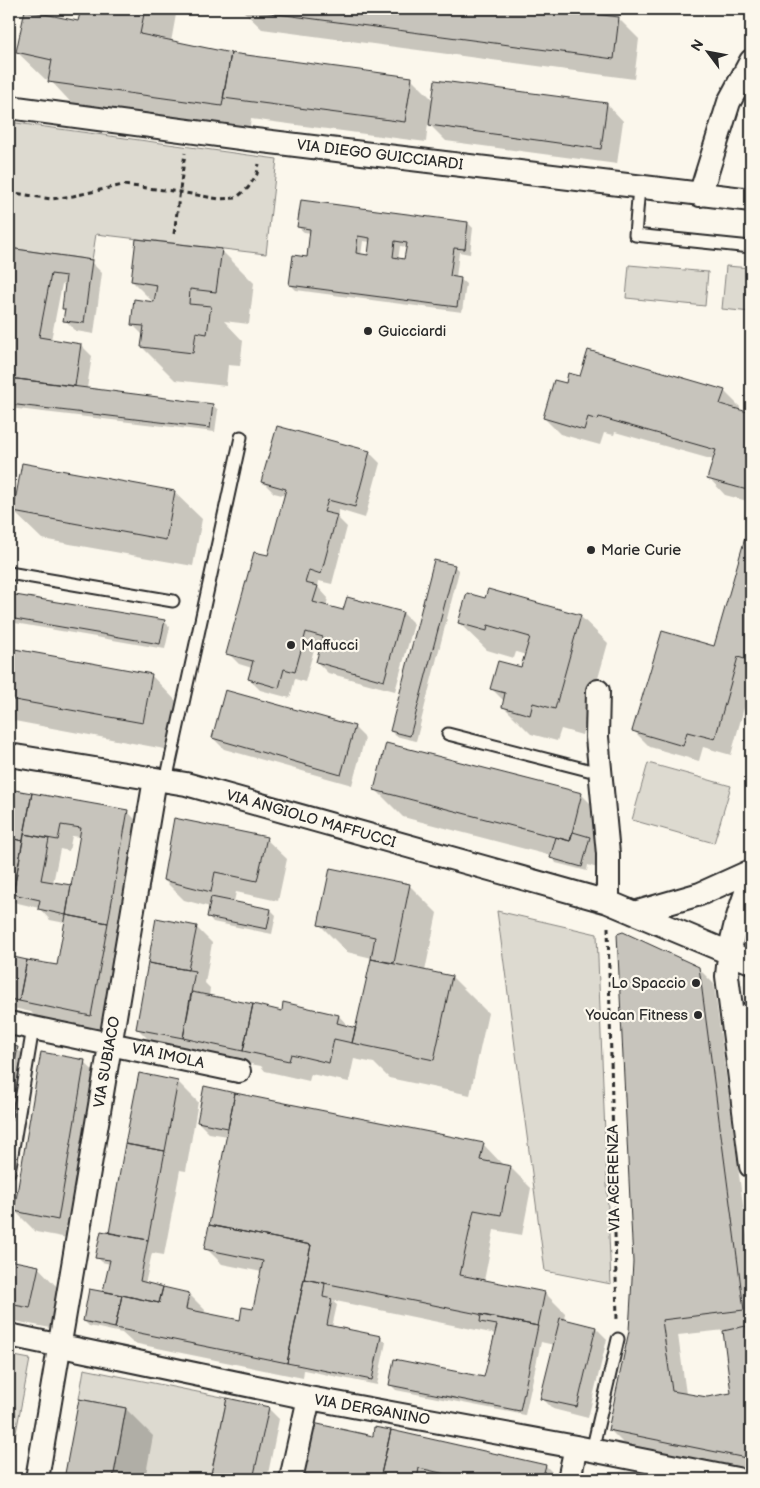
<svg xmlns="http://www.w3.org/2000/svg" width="760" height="1488" viewBox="0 0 760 1488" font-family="'Balsamiq Sans',sans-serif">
	<rect width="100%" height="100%" fill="#fbf7ec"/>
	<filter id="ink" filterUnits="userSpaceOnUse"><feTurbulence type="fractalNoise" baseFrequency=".02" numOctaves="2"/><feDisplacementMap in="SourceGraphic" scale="10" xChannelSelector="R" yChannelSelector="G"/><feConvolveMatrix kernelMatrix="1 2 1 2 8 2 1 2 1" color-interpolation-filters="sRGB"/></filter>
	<g filter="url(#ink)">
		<!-- green -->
		<path fill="#dddad0" stroke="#84827e" d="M9,122L277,159L266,254L96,234L92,260L9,248Z
			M629,265L708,272L705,306L626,298Z
			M726,266L751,268V312L722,309Z
			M648,763L731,786L714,843L632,820Z
			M497,911L597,934L611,1284L545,1271Z
			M9,1355L30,1359L9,1469Z
			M84,1369L227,1398L210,1479H113L126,1408L79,1399Z"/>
		<!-- shadow -->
		<path fill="#0003" fill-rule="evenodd" d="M82,9H177L171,42L230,55L411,78L434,101L436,82L607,104L623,121L617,164L446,141L428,123L426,142L251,119L249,132L77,109L50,80L45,79L17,52L79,23Z
			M241,9H545L619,19L639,39L634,79L262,29Z
			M468,223L473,228L470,254L459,252L456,278L460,279L466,284L462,312L296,290L291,285L308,259L311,233L304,232L298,227ZM363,241L371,242L369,257L361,255ZM400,246L407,247L405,261L398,260Z
			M9,249L91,262L102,273L94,334L76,331L65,320L66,311L63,308L66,285L62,284L51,340L81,345L92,356L87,388L213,405L218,410L215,432L9,408Z
			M221,250L254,283L249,324L224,321L243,341L240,366L228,365L226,386L175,380L142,347L144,336L133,325L154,303L132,281Z
			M581,378L724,391L740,407L739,411L751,414V502L725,495L709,478L714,460L615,432L614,435L604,433L600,445L560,434L544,418L566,385Z
			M369,452L380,463L365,518L339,510L337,517L347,527L332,584L319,581L318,587L328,598L326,607L344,611L403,613L414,624L395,691L328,673L317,662L322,644L316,642L305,682L295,679L290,698L260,690L249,679L252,668L239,664L228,653L269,557L286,496L274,493L263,482Z
			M174,492L202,519L193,566L42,539L14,512Z
			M751,521V683L731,755L703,747L699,761L650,747L634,731L715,647Z
			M454,566L459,571L416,741L396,736L391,731Z
			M9,595L164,621L170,627L165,649L9,622Z
			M486,599L580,616L608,643L582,735L561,729L557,741L531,734L503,706L505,702L492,689L522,669L526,655L516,652L514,658L487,650L459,623Z
			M9,649L151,675L178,703L170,750L9,720Z
			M354,727L365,738L352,785L224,749L213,738Z
			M9,790L127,811L138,822L107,1032L36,1017L31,1012L9,1007V957L58,967L65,923L50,920L39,908L9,901ZM72,836L81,837L72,887L53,883L60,849L69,851Z
			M376,790L581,794L609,822L597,868L588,865L587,871L556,863L552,856L403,817Z
			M266,839L287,859L278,901L236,892L234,902L271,910L276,915L272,934L213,922L208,916L210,907L184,900L164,880Z
			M409,885L437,913L425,971L452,977L488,1013L470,1095L389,1078L374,1063L354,1059L349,1082L311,1074L309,1081L265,1071L261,1066L154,1045L138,1029L196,927L212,943L205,983L210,988L209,997L283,1012L284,1004L339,1016L350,1028L356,1030L372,958L347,952L320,925Z
			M698,968L714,984L751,1266V1326L745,1327L751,1334V1471L625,1445L609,1429L630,1331ZM725,1330L733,1394L707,1398L686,1394L678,1335Z
			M9,1047L17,1049L23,1054L17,1081L9,1079Z
			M84,1062L105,1082L78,1240L36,1232L15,1211Z
			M178,1082L198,1102L186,1171L180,1170L164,1255L152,1253L145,1284L189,1294L205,1310L204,1314L241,1322L254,1311L262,1272L222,1264L206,1248L228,1136L209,1133L198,1122L205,1088L483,1144L503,1165L510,1167L531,1188L522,1235L494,1230L484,1281L545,1293L565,1313L564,1320L596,1328L607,1339L588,1418L553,1409L542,1398L554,1345L541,1342L525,1415L396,1390L390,1384L485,1378L496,1334L331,1300L337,1305L332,1327L380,1337L386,1342L377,1385L304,1370L303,1378L133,1343L122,1333L89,1326L84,1321L104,1292L110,1264L102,1262L97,1257L110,1234Z
			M9,1261L38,1267L58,1288L50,1328L9,1320Z
			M80,1400L126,1409L153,1436L145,1479H66Z
			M228,1400L268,1408L279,1419L267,1479H211Z
			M374,1437L546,1466L559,1479H302Z"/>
		<!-- building -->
		<path fill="#c7c4bc" stroke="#2b2b2b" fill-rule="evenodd" d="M81,9H145L140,34L231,53L222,106L48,82L52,60L16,52L25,10L78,21Z
			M240,9H553L619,17L614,59Z
			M231,53L412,77L405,122L223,98Z
			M435,80L607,103L601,149L429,125Z
			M301,200L468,222L465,249L454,248L450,276L461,278L457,307L289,285L293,255L307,257L310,229L297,227ZM358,236L370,238L368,255L356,253ZM395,241L407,243L404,259L393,257Z
			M136,239L222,249L216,292L190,289L189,304L211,306L207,334L196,332L193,353L141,347L144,326L131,325L134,299L154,302L157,285L131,281Z
			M9,248L92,260L84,323L63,321L65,309H62L66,276L51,274L39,337L81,344L75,386L9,378Z
			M588,350L725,390L720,404L751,413V491L707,479L716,450L599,417L598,420L588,417L584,430L543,418L554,380L566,383L568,373L580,376Z
			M9,378L213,404L210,428L9,404Z
			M277,426L370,451L355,507L328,500L324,512L337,515L321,574L309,570L305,583L318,586L313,602L343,610L347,597L403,612L384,681L316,662L323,637L306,632L295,672L284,669L279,688L248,679L253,661L226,654L254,552L268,555L286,489L261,482Z
			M22,463L175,491L166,540L13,512Z
			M751,517V661L738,657L715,739L687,732L683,746L632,731L662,631L714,646Z
			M434,560L455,565L410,736L390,731Z
			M488,589L581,615L555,709L533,703L530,715L502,707L505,693L490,689L498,661L521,667L530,637L488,625L487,631L458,623L467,593L485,598Z
			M9,594L165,620L160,644L9,618Z
			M9,648L152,674L143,723L9,699Z
			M225,690L355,726L341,775L212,738Z
			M386,743L582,793L570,841L374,790Z
			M9,789L32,793L23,841L9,838Z
			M32,793L128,810L108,923L66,915L81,828L61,825L58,840L24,834Z
			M174,818L267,837L257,881L215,872L211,892L163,880Z
			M573,832L590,837L582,867L550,858L556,837L570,841Z
			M24,834L49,839L41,880L71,885L66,915L38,909L40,900L13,894Z
			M10,838L23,841L13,894L9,893Z
			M330,868L410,884L394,963L371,959L375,937L318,925Z
			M211,897L271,909L267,929L207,917Z
			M66,915L108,923L91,1016L19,1001L27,960L57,965Z
			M156,918L197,926L188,970L148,963Z
			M623,932L699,967L744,1310L662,1320L672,1391L707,1397L731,1393L723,1331L746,1326L751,1370V1459L608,1430L629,1331L633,1262L617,934Z
			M9,956L27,960L19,1001L9,999Z
			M371,959L452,976L434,1060L352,1043Z
			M148,963L195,971L183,1038L136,1029Z
			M192,992L253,1004L243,1051L183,1038Z
			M283,1002L339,1015L337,1023L356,1028L352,1043L334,1039L329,1063L291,1054L289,1061L243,1051L253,1004L282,1011Z
			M9,1045L18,1047L12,1077L9,1076Z
			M41,1052L85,1060L58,1220L14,1211Z
			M139,1073L178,1081L165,1151L125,1144Z
			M204,1086L235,1093L228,1128L197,1122Z
			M235,1093L484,1143L480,1160L511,1166L501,1215L474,1210L460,1275L545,1292L538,1326L304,1279L311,1245L209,1225Z
			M125,1144L165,1151L148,1240L109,1233Z
			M209,1225L311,1245L287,1363L115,1328L122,1295L159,1303L163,1287L189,1293L186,1309L240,1320L242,1307L253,1309L263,1261L204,1249Z
			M101,1231L148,1240L140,1281L163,1287L159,1303L103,1291L110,1260L95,1258Z
			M9,1260L39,1266L30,1308L9,1304Z
			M304,1279L325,1283L323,1297L332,1299L327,1325L381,1336L372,1380L287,1363Z
			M89,1289L122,1295L115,1328L83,1321Z
			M481,1315L538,1326L520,1411L389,1385L394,1359L484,1377L497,1325L480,1322Z
			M560,1318L596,1327L577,1407L540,1399Z
			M227,1398L269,1407L253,1479H210Z
			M79,1399L126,1408L113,1479H64Z
			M313,1423L373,1436L374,1427L391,1430L380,1479L347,1474L346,1479H300Z
			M391,1430L546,1465L542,1479H463V1478L419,1468L417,1479H403L381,1474Z"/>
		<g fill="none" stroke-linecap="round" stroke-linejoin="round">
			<defs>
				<path id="lane" d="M639,187L635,235L751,247
					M9,573L173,601
					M448,734L588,770
					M166,781L241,437
					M9,1172L33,1028
					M592,1451L618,1339"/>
				<path id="street" d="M9,107L263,141L751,200
					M700,195L729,102L751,61
					M598,691L597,737L608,854V902
					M9,755L186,784L608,902L751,962
					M751,879C738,914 730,938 727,976L751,1166
					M634,913L700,894L751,871
					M9,1023L239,1071
					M734,1030L751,1013
					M9,1335L309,1398L576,1447L737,1479
					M37,1479L155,779
					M291,1479L309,1398
					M569,1479L576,1447"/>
			</defs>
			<!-- lane casing -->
			<use href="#lane" stroke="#2b2b2b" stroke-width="15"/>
			<!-- street casing -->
			<use href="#street" stroke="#2b2b2b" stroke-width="26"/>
			<!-- path -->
			<path stroke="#2b2b2b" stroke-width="3" stroke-dasharray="5 4" stroke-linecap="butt" d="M9,192L51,199L73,196L123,185L180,192L219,199L236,198L248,188L257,174L259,164
				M174,234L185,153
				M608,927L617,1320"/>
			<!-- lane -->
			<use href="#lane" stroke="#fbf7ec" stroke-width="11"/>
			<!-- street -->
			<use href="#street" stroke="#fbf7ec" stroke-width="22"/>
		</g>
	</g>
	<!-- markers -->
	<g fill="#2b2b2b" stroke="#fbf7ec" stroke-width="2">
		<circle cx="368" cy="331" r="5"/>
		<circle cx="591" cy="550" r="5"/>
		<circle cx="291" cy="645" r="5"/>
		<circle cx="696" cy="983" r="5"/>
		<circle cx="698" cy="1015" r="5"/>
	</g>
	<g text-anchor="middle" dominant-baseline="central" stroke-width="4.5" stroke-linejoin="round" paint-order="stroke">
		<!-- street labels -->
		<g font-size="15" fill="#2b2b2b" stroke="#fbf7ec">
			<text transform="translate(380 155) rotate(7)">VIA DIEGO GUICCIARDI</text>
			<text transform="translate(311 819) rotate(16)">VIA ANGIOLO MAFFUCCI</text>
			<text transform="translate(168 1056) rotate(12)">VIA IMOLA</text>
			<text transform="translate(107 1062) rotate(-80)">VIA SUBIACO</text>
			<text transform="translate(614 1178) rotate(-91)">VIA ACERENZA</text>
			<text transform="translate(372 1410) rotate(10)">VIA DERGANINO</text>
		</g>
		<!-- poi labels -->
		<g font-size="15" fill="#2b2b2b" stroke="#fbf7ec" text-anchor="start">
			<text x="378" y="331">Guicciardi</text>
			<text x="601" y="550">Marie Curie</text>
			<text x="301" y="645">Maffucci</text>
			<text x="686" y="983" text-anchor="end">Lo Spaccio</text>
			<text x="688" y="1015" text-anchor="end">Youcan Fitness</text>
		</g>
	</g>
	<!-- margin -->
	<rect width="760" height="1488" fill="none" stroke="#fbf7ec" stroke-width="30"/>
	<rect x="15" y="15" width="730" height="1458" fill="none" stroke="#2b2b2b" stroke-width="2" filter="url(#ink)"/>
	<!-- north arrow -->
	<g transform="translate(708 52) rotate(302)" stroke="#fbf7ec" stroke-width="4" paint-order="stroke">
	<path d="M0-4L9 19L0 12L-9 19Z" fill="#2b2b2b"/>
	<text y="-8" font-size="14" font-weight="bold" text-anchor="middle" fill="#2b2b2b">N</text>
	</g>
</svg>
